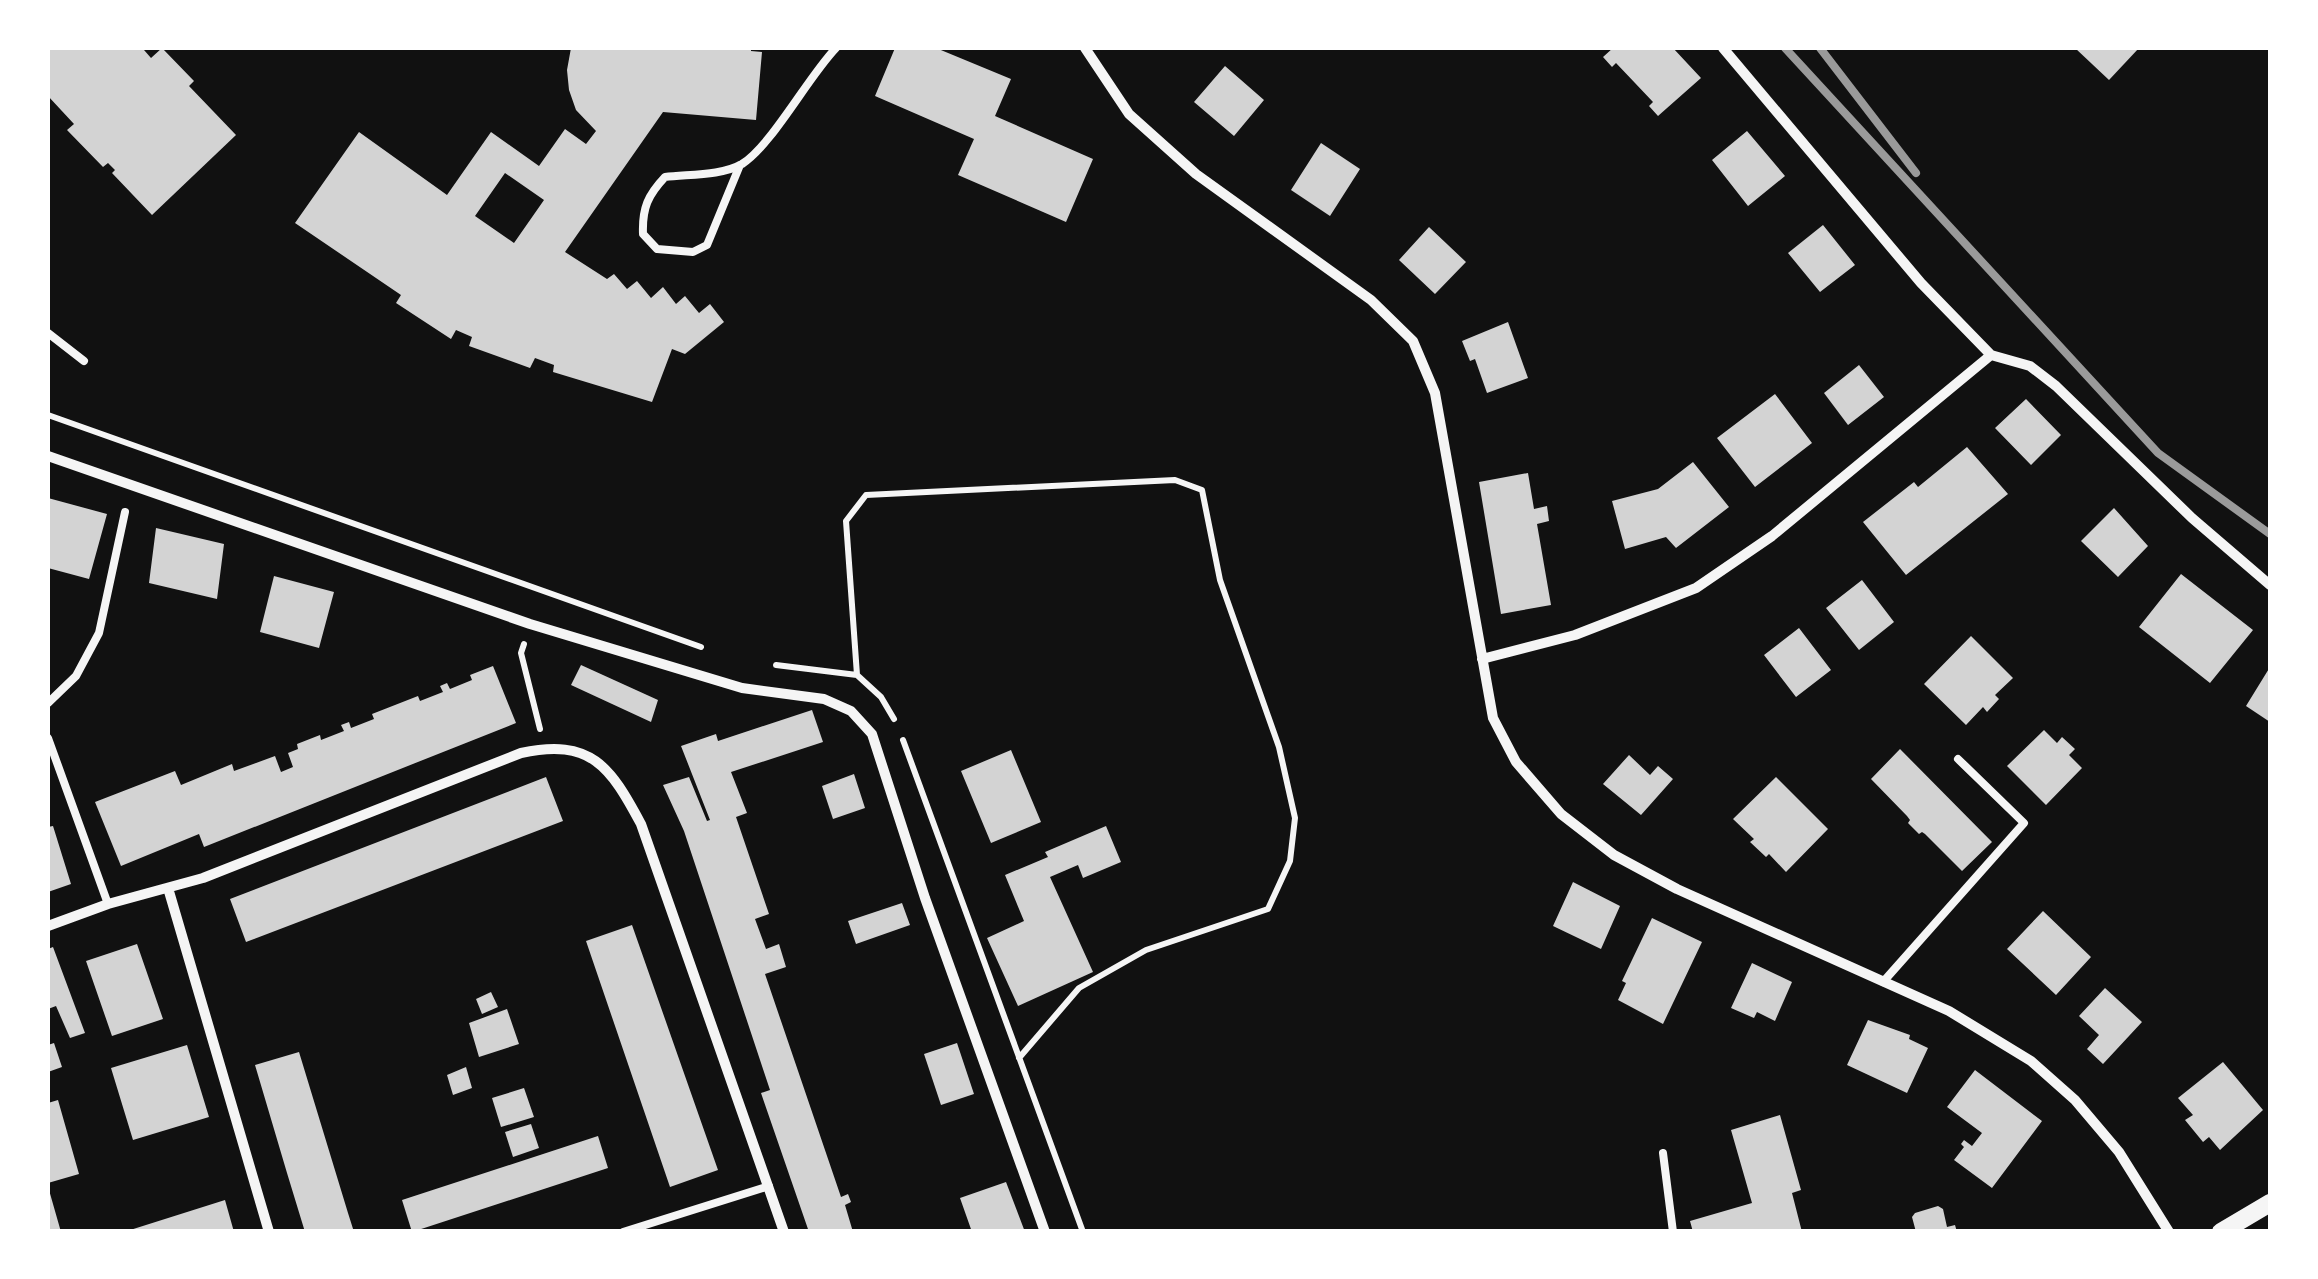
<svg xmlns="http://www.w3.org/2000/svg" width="2318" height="1279" viewBox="0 0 2318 1279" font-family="'DejaVu Sans',sans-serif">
	<rect width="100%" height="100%" fill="#111"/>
	<!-- building -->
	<path fill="#d3d3d3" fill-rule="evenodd" d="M50,48H148L144,50L151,58L162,48L194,81L189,86L236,135L152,215L112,173L115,170L108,163L103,167L67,130L74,124L48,96V50Z
		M571,48H751V51L762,52L756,120L663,112L565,252L607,279L614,274L627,289L637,281L651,298L663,287L676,304L685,296L699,313L710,304L724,322L685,354L672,349L652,402L553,372L554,365L535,358L530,368L469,346L472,337L456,330L451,339L396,303L401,295L295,223L359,132L447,195L491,132L539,166L565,129L586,144L596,131L576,110L569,90L567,70ZM505,173L544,200L514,243L475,216Z
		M895,48H936L1011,79L995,116L1093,159L1066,222L958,175L974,139L875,96Z
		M1613,48H1673L1701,78L1658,116L1649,106L1653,102L1635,83L1616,63L1612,67L1603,57Z
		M2075,48H2139L2109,80Z
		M1225,66L1264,100L1234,136L1194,102Z
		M1747,131L1785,176L1748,206L1712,160Z
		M1321,143L1360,169L1330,216L1291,190Z
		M1823,225L1855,265L1820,292L1788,253Z
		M1429,227L1466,262L1435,294L1399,260Z
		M1508,322L1528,378L1487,393L1475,359L1470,361L1462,341Z
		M1859,365L1884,397L1848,425L1824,393Z
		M1775,394L1812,443L1755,487L1717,438Z
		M2026,399L2061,435L2031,465L1995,428Z
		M1967,447L2008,494L1906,575L1863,522L1914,482L1918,487Z
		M1693,462L1729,507L1676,548L1666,537L1625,549L1612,501L1658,489Z
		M1528,473L1534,509L1547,506L1549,521L1537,524L1551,605L1501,614L1479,482Z
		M48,498L107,514L89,579L48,568Z
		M2114,508L2148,546L2118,577L2081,541Z
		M156,528L224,544L217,599L149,583Z
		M2181,574L2253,630L2210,683L2139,627Z
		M274,576L334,592L319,648L260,632Z
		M1862,580L1894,622L1859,650L1826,608Z
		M1799,628L1831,670L1796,697L1764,655Z
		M1971,636L2013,678L1995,695L1999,699L1987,712L1983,707L1966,725L1924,684Z
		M581,665L658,700L651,722L571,685Z
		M493,666L516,723L204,847L199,834L121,866L95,802L175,771L181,785L232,764L234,771L275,756L281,772L293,767L288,753L298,749L297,744L320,735L321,740L344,731L341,725L349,722L351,728L374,719L372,714L418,696L420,701L443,692L440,686L447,683L450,689L472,680L470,675Z
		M2270,667V722L2246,706Z
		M812,710L823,742L731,772L747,813L736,817L769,914L755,919L766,949L779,944L786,967L765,974L841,1197L848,1194L851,1202L845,1205L853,1232H809L761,1093L770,1090L684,831L663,785L689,777L707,821L710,820L681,746L716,734L718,741Z
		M2044,730L2057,743L2062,737L2075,749L2069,755L2082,768L2046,805L2007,766Z
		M1900,749L1992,842L1962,871L1925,834L1922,832L1919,834L1908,823L1910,820L1907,816L1871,779Z
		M1011,750L1041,822L991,843L961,771Z
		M1629,755L1650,775L1658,766L1673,779L1641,815L1603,784Z
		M854,774L865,808L833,819L822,786Z
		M546,777L563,821L246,942L230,899Z
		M1776,777L1828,829L1786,872L1769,854L1766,857L1750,842L1754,839L1733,819Z
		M53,826L71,884L48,892V827Z
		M1106,826L1121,862L1083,878L1078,865L1050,877L1093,972L1018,1006L987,938L1024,921L1005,875L1048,857L1045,852Z
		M1573,882L1620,906L1601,949L1553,926Z
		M902,903L910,925L856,944L848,921Z
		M2043,911L2091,957L2056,995L2007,949Z
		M1652,918L1702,942L1663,1024L1618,1000L1626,983L1622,981Z
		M632,925L718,1170L670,1187L586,941Z
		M137,944L163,1019L112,1036L86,961Z
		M53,947L85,1033L70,1038L56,1006L48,1009V949Z
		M1752,963L1792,982L1775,1021L1757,1012L1754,1018L1731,1008Z
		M2105,988L2142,1022L2103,1064L2087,1049L2099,1035L2079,1016Z
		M491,992L498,1007L482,1014L476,999Z
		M507,1009L519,1044L479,1057L469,1023Z
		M1868,1020L1910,1035L1909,1039L1928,1048L1907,1093L1847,1065Z
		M54,1043L62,1067L48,1072V1045Z
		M957,1043L974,1094L941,1105L924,1054Z
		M187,1045L209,1117L133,1140L111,1068Z
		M299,1052L348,1213L354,1232H305L287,1173L255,1065Z
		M2223,1062L2263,1110L2220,1150L2209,1137L2203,1142L2185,1120L2193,1115L2178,1098Z
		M466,1067L472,1088L453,1095L447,1075Z
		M1975,1070L2042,1121L1992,1188L1954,1160L1964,1147L1961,1144L1964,1140L1972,1146L1982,1133L1947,1107Z
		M524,1088L534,1117L501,1127L492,1098Z
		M58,1100L79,1174L48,1183V1103Z
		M1780,1115L1801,1190L1792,1193L1802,1232H1693L1690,1221L1752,1203L1731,1130Z
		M531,1124L539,1148L513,1157L505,1132Z
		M598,1136L608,1168L412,1232L402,1200Z
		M1006,1182L1025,1232H972L960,1198Z
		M49,1190L61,1232H48Z
		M225,1200L234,1232H127V1231Z
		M1938,1206L1943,1209L1947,1227L1955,1225L1957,1232H1916L1912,1217L1915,1213Z"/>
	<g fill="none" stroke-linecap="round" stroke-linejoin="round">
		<!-- path -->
		<path stroke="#f5f5f5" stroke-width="6" d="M48,415L701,647
			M524,644L521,653L540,729
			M776,665L857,675L846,521L866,495L1175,480L1202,490L1220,580L1279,747L1295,818L1290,861L1268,909L1146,950L1079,988L1019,1058
			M857,675L881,697L894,719
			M903,740L1083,1232"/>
		<!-- service -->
		<path stroke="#f5f5f5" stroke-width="8" d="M740,165L707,245L693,252L657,249L643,234C642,208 648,195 665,177C688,174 721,176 742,164C772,145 808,77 836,48
			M48,333L84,361
			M48,703L76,676L99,633L125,512
			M48,738L108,904
			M1883,982L2024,823L1958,759
			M1663,1153L1673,1232
			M623,1232L769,1186"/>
		<!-- minor -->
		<path stroke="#f5f5f5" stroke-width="10" d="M1085,48L1129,114L1196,174L1371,300L1413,341L1435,393L1493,718L1516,762L1561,814L1614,855L1677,889L1949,1011L2031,1061L2075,1100L2119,1152L2169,1232
			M1723,48L1921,283L1991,355L2030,366L2056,386L2192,518L2270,585
			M48,456L530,624L742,688L824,699L851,711L872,734L925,898L1045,1232
			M1482,659L1575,635L1696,588L1772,536L1991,355
			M168,888L269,1232
			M48,926L108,904L203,878L521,753C591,738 610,766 641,824L784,1232"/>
		<!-- tertiary -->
		<path stroke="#f5f5f5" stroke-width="18" d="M2221,1232L2270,1203"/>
		<!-- rail -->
		<path stroke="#9a9a9a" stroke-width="8" d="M1785,48L2158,453L2270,534
			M1820,48L1916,173"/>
	</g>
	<!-- border -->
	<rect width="2318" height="1279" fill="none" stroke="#ffffff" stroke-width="100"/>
</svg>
